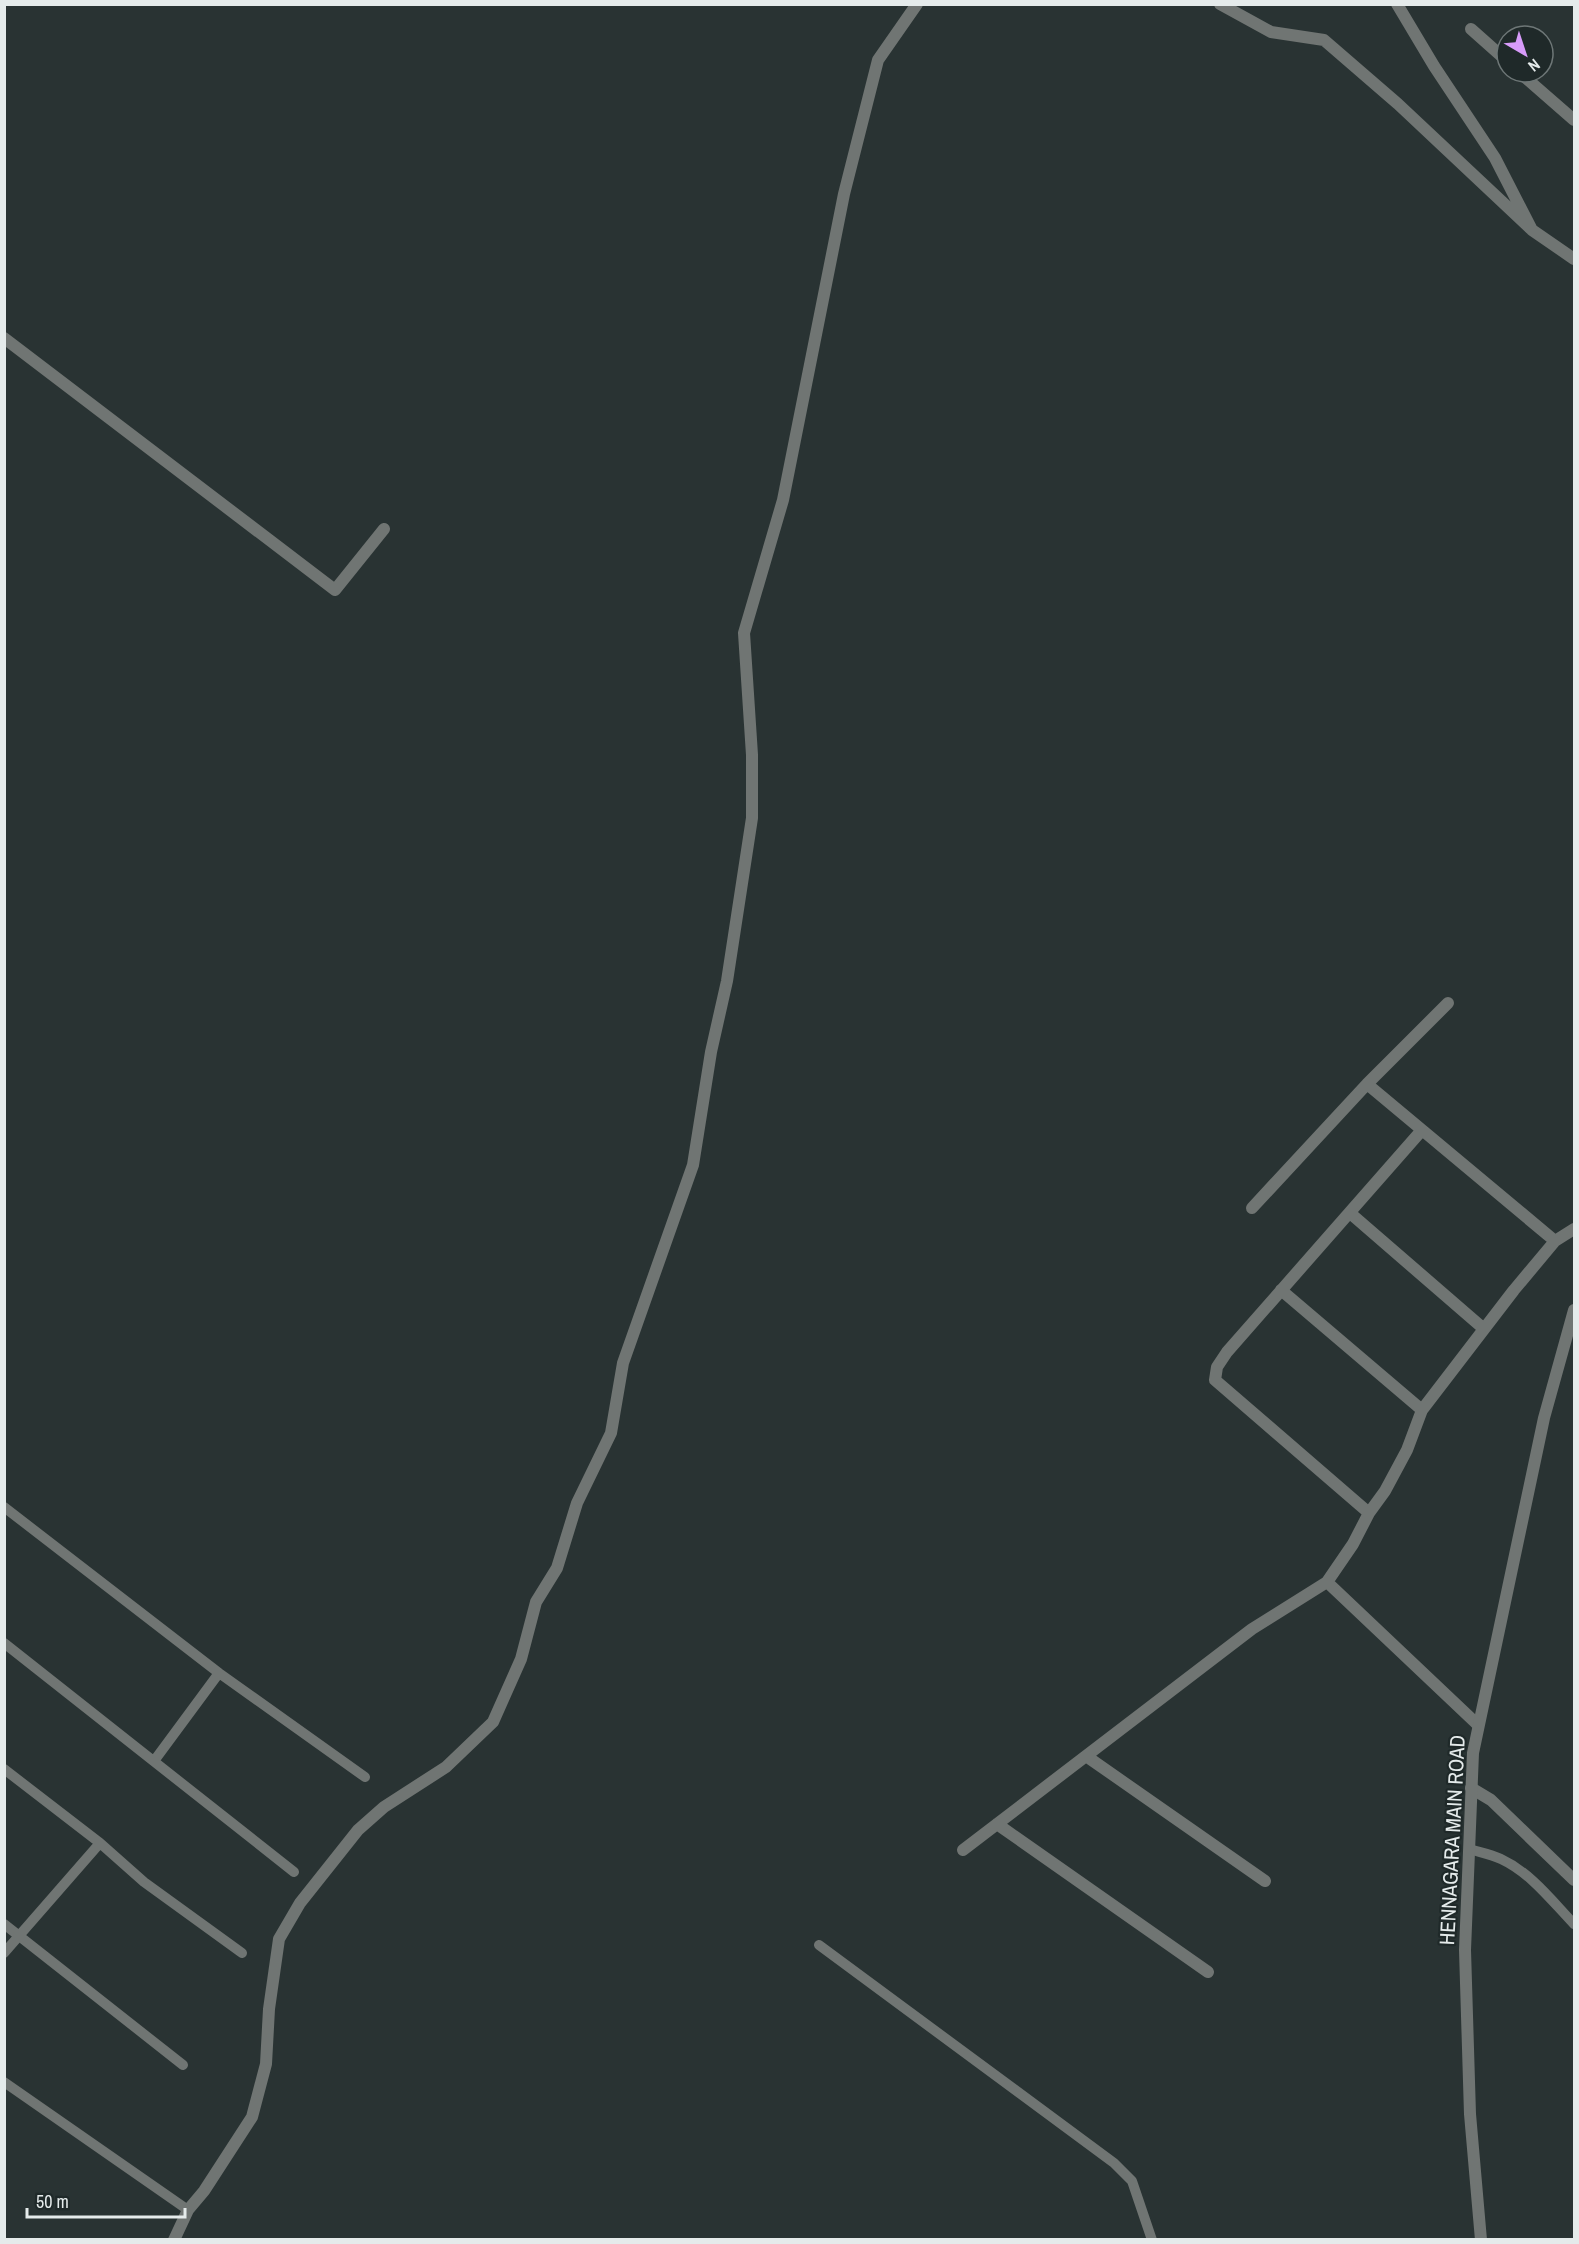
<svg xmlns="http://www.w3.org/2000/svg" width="1579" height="2244" viewBox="0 0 1579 2244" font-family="'Archivo Narrow',sans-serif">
	<rect width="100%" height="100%" fill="#293333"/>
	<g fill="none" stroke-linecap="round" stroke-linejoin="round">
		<!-- service -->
		<path stroke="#707573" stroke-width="10" d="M4,1507L219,1673L365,1777
			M4,1643L294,1872
			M154,1761L219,1673
			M4,1769L100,1843L144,1882L242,1953
			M1469,1849C1479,1852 1491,1854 1501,1859C1531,1873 1552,1901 1574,1924
			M4,1924L183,2065
			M819,1945L1114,2163L1132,2181L1152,2240
			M4,1953L100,1843
			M4,2082L188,2210"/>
		<!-- minor -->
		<path stroke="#707573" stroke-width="12" d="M1220,4L1271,32L1324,40L1398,104L1532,230
			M1397,4L1434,66L1495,158L1532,230L1574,259
			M1471,29L1507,61
			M1519,72L1574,120
			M4,338L335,590L384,529
			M1367,1084L1448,1003
			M1252,1208L1367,1084L1555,1241
			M1350,1213L1484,1329
			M1281,1290L1422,1410
			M1369,1513L1215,1380L1217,1367L1227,1352L1422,1130
			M1327,1582L1478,1725
			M1086,1756L1265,1881
			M1471,1788L1491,1800L1574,1880
			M997,1824L1208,1972
			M963,1850L1252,1629L1327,1582L1353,1544L1369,1513L1385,1491L1407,1450L1422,1410L1514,1290L1555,1241L1574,1229
			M174,2240L188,2210L204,2191L252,2117L266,2064L269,2009L279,1939L300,1903L358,1830L384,1807L446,1767L493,1722L521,1659L536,1602L557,1568L577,1503L611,1433L623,1363L693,1165L711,1052L727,981L752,818V755L744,633L783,500L844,194L878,60L917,4"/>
		<!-- tertiary -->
		<path stroke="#707573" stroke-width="12" d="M1481,2240L1470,2114L1465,1950L1473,1753L1544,1418L1574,1310"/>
	</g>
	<g text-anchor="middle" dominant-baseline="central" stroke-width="4.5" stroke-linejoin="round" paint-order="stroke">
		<!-- street labels -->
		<g font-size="21" fill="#e5ebeb" stroke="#1f2929">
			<text transform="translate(1452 1840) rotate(-87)">HENNAGARA MAIN ROAD</text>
		</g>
	</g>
	<!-- border -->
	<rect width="1579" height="2244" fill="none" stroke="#e5ebeb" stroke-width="12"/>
	<!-- north arrow -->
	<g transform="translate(1525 54) rotate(141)"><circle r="28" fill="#1f2929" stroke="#6e7777" stroke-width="1.5"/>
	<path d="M0-4.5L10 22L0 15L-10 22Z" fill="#d79bf9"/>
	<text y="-9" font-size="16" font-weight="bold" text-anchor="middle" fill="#e5ebeb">N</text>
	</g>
	<!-- scale -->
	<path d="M27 2208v9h158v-9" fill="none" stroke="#e5ebeb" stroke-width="3"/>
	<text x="36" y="2208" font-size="18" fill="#e5ebeb" stroke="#1f2929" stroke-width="4.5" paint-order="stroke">50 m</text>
</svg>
